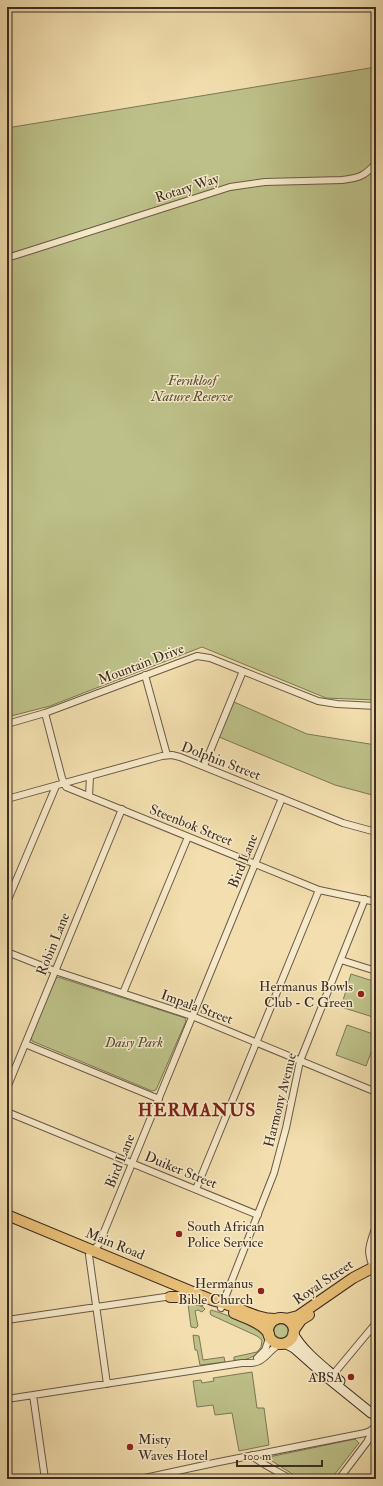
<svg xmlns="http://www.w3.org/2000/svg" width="383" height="1486" viewBox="0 0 383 1486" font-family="'IM FELL Double Pica',serif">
	<rect width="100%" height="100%" fill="#f2deae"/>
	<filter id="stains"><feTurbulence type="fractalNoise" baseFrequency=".005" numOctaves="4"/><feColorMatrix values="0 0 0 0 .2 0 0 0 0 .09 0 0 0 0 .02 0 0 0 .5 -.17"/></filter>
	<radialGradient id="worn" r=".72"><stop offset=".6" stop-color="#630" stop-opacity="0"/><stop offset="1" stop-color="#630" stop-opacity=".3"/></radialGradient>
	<!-- green -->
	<path fill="#bdc189" stroke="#7c7756" d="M376,67V700L326,698L202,647L50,706L7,717V128Z
		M234,702L307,734L376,745V796L335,785L219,737Z
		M351,974L376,982V1008L373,1017L341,1007Z
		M58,977L185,1018L186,1021L156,1090L152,1091L32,1041L31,1036L56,978Z
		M347,1025L376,1035V1039L366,1066L336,1055Z
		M189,1302L203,1307L205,1309L202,1312L198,1310L195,1311L198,1326L196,1328L191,1327L188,1304Z
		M211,1310C223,1313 260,1327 265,1339C265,1354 246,1362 234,1360V1357L257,1352L261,1347L262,1340L257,1336L211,1315L210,1312Z
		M274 1331a7 7 0 1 1 14 0a7 7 0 1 1-14 0Z
		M193,1335L199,1336L203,1360L224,1357L225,1362L200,1365L197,1350H195Z
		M252,1372L257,1408H264L269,1445L239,1451L232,1413L215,1415L213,1405L197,1407L193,1381L201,1380L202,1383L214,1381L213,1378Z
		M355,1439L359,1443L331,1479H300L269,1459V1457Z"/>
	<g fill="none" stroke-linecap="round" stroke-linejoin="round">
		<defs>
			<path id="street" d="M7,258L230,187L265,182L342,180C359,178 365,176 376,163
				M145,675L167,755
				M45,713L62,778L66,787L319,890L376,902
				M7,724L45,713L197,656L210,658L318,701L337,704L376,706
				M204,766L243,671
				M89,796L90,777
				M7,799L162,756L172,755L180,757L343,823L376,832
				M7,902L56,786
				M7,952L55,971L192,1016L376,1092
				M341,960L376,971
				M123,993L188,837
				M25,1044L159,1099
				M7,1088L122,809
				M7,1112L258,1215
				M196,1189L319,890
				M375,1273C366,1250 368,1249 376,1226
				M221,1308L274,1173L286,1128L300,1061L365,899
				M7,1320L172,1296
				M257,1358L265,1350L270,1336
				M331,1377L376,1323
				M107,1384L89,1255L99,1244L282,798
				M33,1395L45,1479
				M7,1399L242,1363C248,1363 253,1364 259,1361C268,1357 272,1346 283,1343
				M252,1455C256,1462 282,1473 290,1479
				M140,1479L214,1463L365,1433L370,1431L376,1426
				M339,1479L367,1442L375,1427"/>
			<path id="secondary" d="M293,1333C302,1351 325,1368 340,1381
				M285,1343L294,1348L329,1379L371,1413L376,1414"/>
			<path id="primary" d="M7,1215L212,1300C234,1304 255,1320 277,1319
				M170,1297H186L201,1300
				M234,1313C245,1318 263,1323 269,1334
				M268 1331a13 13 0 1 1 26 0a13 13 0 1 1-26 0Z
				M286,1319L298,1316L353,1278L376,1266
				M294,1330L301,1320L309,1315"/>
		</defs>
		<!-- street casing -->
		<use href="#street" stroke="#695946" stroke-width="8"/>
		<!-- secondary casing -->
		<use href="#secondary" stroke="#3b2d23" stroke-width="11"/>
		<!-- primary casing -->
		<use href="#primary" stroke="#3b2d23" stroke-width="12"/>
		<!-- street -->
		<use href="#street" stroke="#f7eaca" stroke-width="6"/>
		<!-- secondary -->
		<use href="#secondary" stroke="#f7eaca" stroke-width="9"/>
		<!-- primary -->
		<use href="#primary" stroke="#e9bf77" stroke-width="10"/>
	</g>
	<!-- markers -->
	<g fill="#8f2418" stroke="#f7eaca" stroke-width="1.5">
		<circle cx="361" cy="994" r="4"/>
		<circle cx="179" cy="1234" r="4"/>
		<circle cx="261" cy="1291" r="4"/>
		<circle cx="351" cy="1377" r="4"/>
		<circle cx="130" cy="1447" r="4"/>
	</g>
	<g text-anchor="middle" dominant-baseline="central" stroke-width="3" stroke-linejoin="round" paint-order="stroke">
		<!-- street labels -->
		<g font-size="14" fill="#3b2d23" stroke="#f7eaca">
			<text transform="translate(187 188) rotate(-18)">Rotary Way</text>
			<text transform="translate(141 664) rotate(-21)">Mountain Drive</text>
			<text transform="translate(221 761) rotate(21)">Dolphin Street</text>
			<text transform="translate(191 825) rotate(22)">Steenbok Street</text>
			<text transform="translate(243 861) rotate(-68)">Bird Lane</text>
			<text transform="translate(53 944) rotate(-68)">Robin Lane</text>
			<text transform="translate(197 1007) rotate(20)">Impala Street</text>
			<text transform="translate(280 1100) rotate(-76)">Harmony Avenue</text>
			<text transform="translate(120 1161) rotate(-68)">Bird Lane</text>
			<text transform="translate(181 1170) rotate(22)">Duiker Street</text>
			<text transform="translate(115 1244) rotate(22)">Main Road</text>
			<text transform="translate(323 1282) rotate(-34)">Royal Street</text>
		</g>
		<!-- park labels -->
		<g font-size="14" font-style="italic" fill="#554b37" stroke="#f7eaca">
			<text x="192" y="380">Fernkloof<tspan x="192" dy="16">Nature Reserve</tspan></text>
			<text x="134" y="1042">Daisy Park</text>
		</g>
		<!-- poi labels -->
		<g font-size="14" fill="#3b2d23" stroke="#f7eaca" text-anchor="end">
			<text x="353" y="986">Hermanus Bowls<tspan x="353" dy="16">Club - C Green</tspan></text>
			<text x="187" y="1226" text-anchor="start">South African<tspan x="187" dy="16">Police Service</tspan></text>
			<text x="253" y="1283">Hermanus<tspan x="253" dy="16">Bible Church</tspan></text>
			<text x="343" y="1377">ABSA</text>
			<text x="138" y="1439" text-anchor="start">Misty<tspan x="138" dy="16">Waves Hotel</tspan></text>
		</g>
		<!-- district labels -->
		<g font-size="18" font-weight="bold" letter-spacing="1" fill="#7a1f14" stroke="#f7eaca">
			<text x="197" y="1110">HERMANUS</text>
		</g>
	</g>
	<!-- margin -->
	<rect width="383" height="1486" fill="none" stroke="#f2deae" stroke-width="24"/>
	<rect x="8" y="8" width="367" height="1470" fill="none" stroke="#3b2d23" stroke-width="2"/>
	<rect x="12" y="12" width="359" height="1462" fill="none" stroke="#3b2d23"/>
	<!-- scale -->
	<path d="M237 1460v6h85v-6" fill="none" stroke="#3b2d23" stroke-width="2"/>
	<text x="243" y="1460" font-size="12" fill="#3b2d23" stroke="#f7eaca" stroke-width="3" paint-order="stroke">100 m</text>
	<rect width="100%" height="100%" filter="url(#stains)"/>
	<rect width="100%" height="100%" fill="url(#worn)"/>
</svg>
